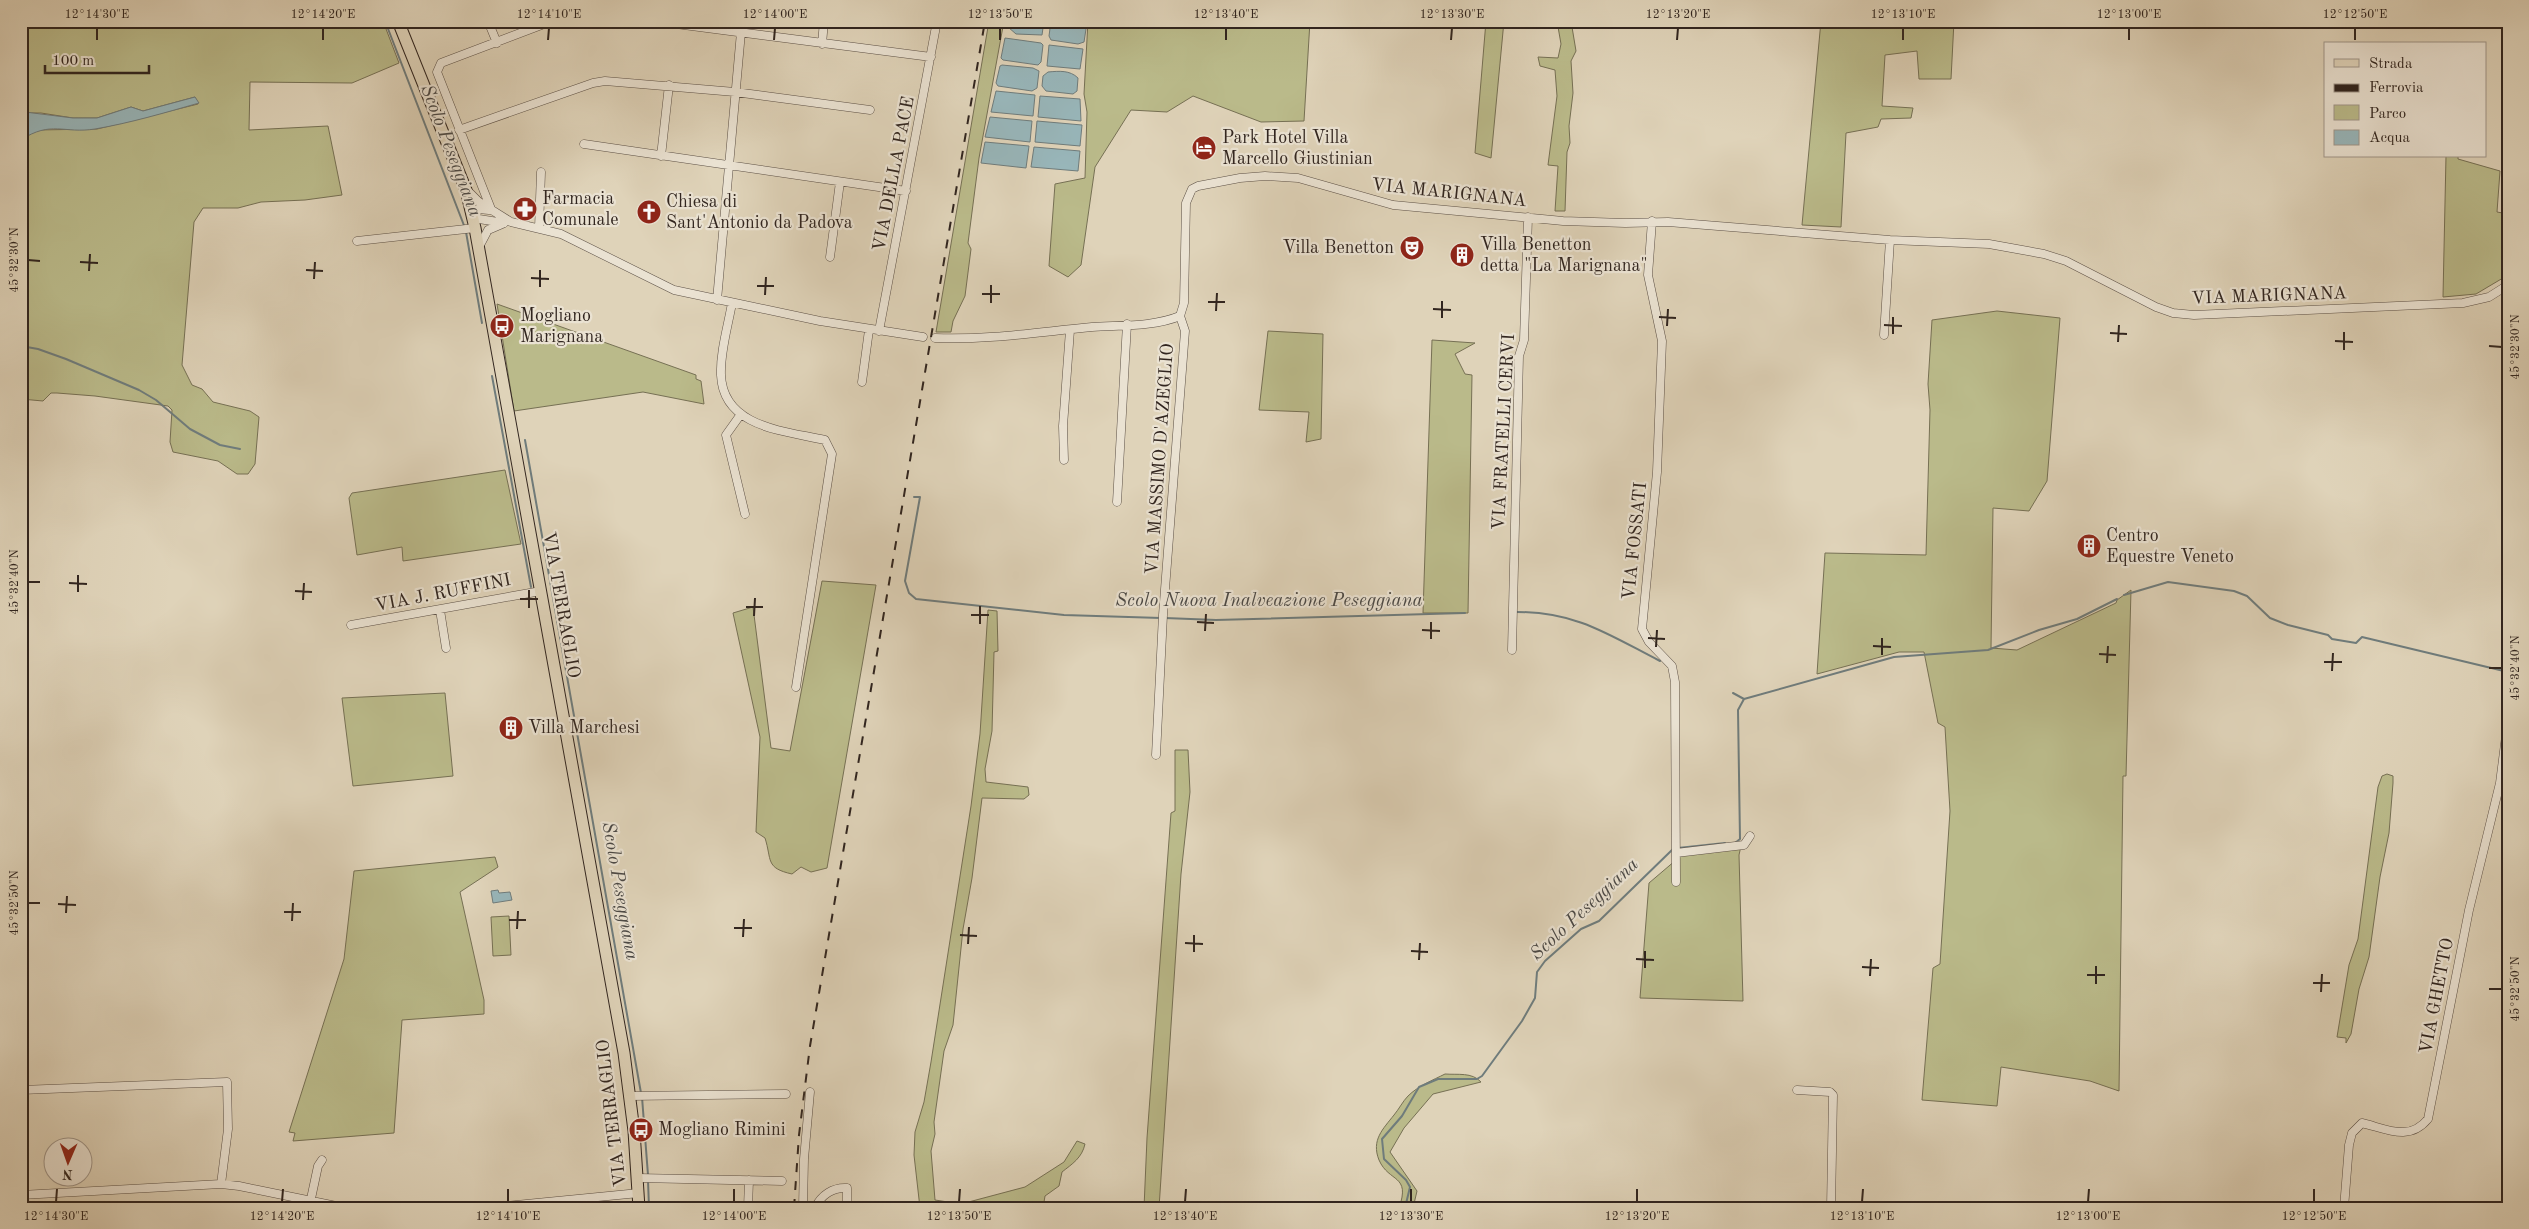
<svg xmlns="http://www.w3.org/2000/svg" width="2529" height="1229" viewBox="0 0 2529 1229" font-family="'Old Standard TT',serif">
	<rect width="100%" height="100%" fill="#dfd3b9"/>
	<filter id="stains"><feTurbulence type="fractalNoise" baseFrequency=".004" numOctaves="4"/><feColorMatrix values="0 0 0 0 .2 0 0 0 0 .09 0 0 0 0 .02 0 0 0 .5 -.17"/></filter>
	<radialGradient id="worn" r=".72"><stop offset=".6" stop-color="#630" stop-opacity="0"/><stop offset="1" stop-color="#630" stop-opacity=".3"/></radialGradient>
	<!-- green -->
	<path fill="#baba8a" stroke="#767054" d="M21,21H383L399,63L352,83L250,82L249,130L328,126L342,195L305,200L261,202L238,208H203L194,222L182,365L192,385L202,389L213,402L250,411L259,417L255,464L248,474H237L218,461L173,452L170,442L172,410L168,406L95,396L57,393H51L43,401L21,399V355L24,354L21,341V140L36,130L97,129L198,104L195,97L143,111L131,107L97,118H73L41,113H21Z
		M989,21H1004L979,158L968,243L971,249L965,296L953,321L951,332H936Z
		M1088,21H1310L1304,121L1261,122L1193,96L1167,112L1131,110L1095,167L1081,265L1068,277L1049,266L1055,184L1085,178L1087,112L1084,94Z
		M1486,21H1504L1491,158L1475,153Z
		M1557,21H1571L1576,51L1571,61L1573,93L1569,126L1570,143L1567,152L1565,211H1555L1558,166L1548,165L1557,96L1555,70L1540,66L1538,57L1558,58L1561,44Z
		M1821,21H1954L1951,79H1919L1917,51L1885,55L1882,106L1913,108L1911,118L1881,119L1878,127L1846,133L1841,227L1802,225Z
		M2446,156H2458V159L2500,171L2497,212L2508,214V275L2476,294L2443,297Z
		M497,304L696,375V379L701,381L704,404L643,392L514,411Z
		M1997,311L2060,318L2047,481L2029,511L1993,508L1991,648L2017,650L2116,603L2117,600L2131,590L2126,776H2123L2119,1091L2090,1081L2001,1067L1997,1106L1922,1100L1933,968L1940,964L1950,811L1945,727L1938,723L1924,652H1899L1817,674L1825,553L1926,555L1930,410L1928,384L1932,320Z
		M1268,331L1323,334L1321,439L1306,442L1309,412L1259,410Z
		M1432,340L1475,343L1455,354L1465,374L1472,375L1468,613H1423Z
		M505,470L521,544L403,561L402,547L357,555L349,498L352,493Z
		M822,581L876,585L827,868L811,872L801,867L792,874C765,868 772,860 765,838L756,832L760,737L733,613L753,607L771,748L790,751Z
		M988,610L997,611L998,651L994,652L992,731L985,769L986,782L1028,787L1029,795L1024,799L982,798L972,878L963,929L953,1025L944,1051L934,1122L935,1134L931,1151L935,1200L961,1204L1025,1187L1064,1162L1077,1141L1085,1144C1082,1158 1072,1164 1062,1172L1059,1186L1045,1196L1043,1208H920L914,1155L915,1132L924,1102L931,1062L971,806L980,734Z
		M445,693L453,776L353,786L342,698Z
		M1175,750H1188L1190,792L1181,874L1159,1208H1144L1147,1138L1171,813L1175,811Z
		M2387,774L2393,776V783L2389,833L2380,877L2369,957L2359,989L2351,1034L2346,1043V1038L2337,1037L2349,965L2358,939L2378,787L2382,776Z
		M1741,846L1739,855L1743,1001L1640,998L1649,883L1676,860V853Z
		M495,857L498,867L460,892L484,1000V1014L402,1020L394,1133L293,1141L295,1133L289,1132L344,959L354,871Z
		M509,916L511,955L493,956L491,917Z
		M1445,1074C1458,1075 1472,1072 1481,1082L1433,1094L1404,1128L1390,1152L1417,1191L1413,1208H1399C1411,1174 1389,1183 1379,1160C1371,1140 1383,1129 1394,1115C1399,1109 1403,1101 1408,1096C1418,1086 1433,1080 1445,1074Z"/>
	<!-- water -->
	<path fill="#98b6ba" stroke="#6f7c7c" d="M1010,21H1044L1042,35L1016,34L1008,27Z
		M1051,21L1083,24L1086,29L1084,42L1078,44L1051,40L1049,36Z
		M1005,38L1041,43L1043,45L1041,62L1038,65L1003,60L1001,58Z
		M1049,45L1083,49L1080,69L1047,66Z
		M1002,65L1033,68L1039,71L1037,88L1032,91L998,86L996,83L1000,66Z
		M1048,72C1059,71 1070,70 1078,78L1077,91L1073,94L1046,91L1042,86L1043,76Z
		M996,91L1035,95L1033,116L991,112Z
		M1040,96L1080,99L1081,121L1038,117Z
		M195,97L199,103C164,113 130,123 95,129C64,134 51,120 21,140V113L25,112L73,118H97L131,107L143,111Z
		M990,117L1032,121L1030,142L985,137Z
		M1037,121L1082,125L1080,146L1035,142Z
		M985,142L1029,146L1026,168L981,163Z
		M1034,147L1080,151L1078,171L1031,167Z
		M498,890L499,893L510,892L512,900L493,903L491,891Z"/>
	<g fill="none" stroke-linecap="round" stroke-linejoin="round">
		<!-- stream -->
		<path stroke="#6f7c7c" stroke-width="2" d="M385,21L465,228
			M466,232L482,323
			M21,346L38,349L66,359L139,390L156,400L190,429L220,445L240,449
			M492,376L531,587
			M525,440L641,1093
			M914,497H920L905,581L909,593L916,599L1064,615L1161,618
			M2124,595L2168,582L2234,591L2247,596L2270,618L2288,625L2328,635L2332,639L2356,643L2362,637L2508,672
			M1517,612C1577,612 1609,635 1660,661
			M1165,618L1216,620L1465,613
			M1733,693L1744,699
			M1735,843L1740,839L1738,710L1744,699L1894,657L1988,650L2039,630L2077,619L2117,599
			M1678,848L1725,843
			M642,1097L648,1175
			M648,1180L649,1208
			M1405,1208L1410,1187L1406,1180L1384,1159L1382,1139L1402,1116L1419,1087L1438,1079H1477L1482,1076L1522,1021L1535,998L1537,972L1545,961L1581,929L1599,921L1673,849"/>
		<defs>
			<path id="minor" d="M488,21L497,43
				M653,21L931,57
				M822,44L824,21
				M459,130L593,83L605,81L735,92L870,110
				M584,144L906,191
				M661,156L669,85
				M468,191L479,202L511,222L561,234L674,290L820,321L923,337
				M491,209L437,72L441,63L552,21
				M489,210L478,209L473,215L479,219L504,223
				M1652,221L1648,275L1662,341L1657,472L1642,629L1649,642L1672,666L1675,682L1676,882
				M539,228L541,172
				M357,241L475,228
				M479,247L488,230L502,224
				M830,257L840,182
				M717,300L742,21
				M732,303C728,326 720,352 721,375C723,428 786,431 825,440L832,454L796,687
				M879,331L937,21
				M1884,335L1890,240
				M935,338C990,340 1038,332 1092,327C1121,325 1153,327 1180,316L1184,303L1186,203L1192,189L1198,186L1240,178L1265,176L1298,178L1393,205L1563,221L1625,223L1668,222L1890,240L1989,244L2044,254L2066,261L2156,307L2173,313L2194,315L2463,303L2489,297L2508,285
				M862,382L869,330
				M741,414L726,435L745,514
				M1064,460L1063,426L1070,330
				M1117,502L1127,324
				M440,610L446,648
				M351,625L541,591
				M1512,650L1519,356L1524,340L1528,217
				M1156,755L1163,615L1185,331L1180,316
				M1676,853L1744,845L1750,836
				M21,1090L227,1082L228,1129L221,1184
				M1797,1090L1830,1092L1833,1095L1831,1208
				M630,1096L786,1094
				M638,1178L782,1181
				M21,1195L221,1184L239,1186L346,1208
				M309,1208L318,1166L322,1160
				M485,1208L639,1193
				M748,1208L749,1180
				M803,1208L804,1159L810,1092
				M815,1208C821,1195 833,1187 847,1188V1208
				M2344,1208L2349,1145L2352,1133L2362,1123C2387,1129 2409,1142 2428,1119L2469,910L2500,783L2508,720"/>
			<path id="primary" d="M398,21L466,190L475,228L624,1053L634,1131L639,1208"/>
		</defs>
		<!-- minor casing -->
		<use href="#minor" stroke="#5c5046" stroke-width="9"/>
		<!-- primary casing -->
		<use href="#primary" stroke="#31251f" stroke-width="13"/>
		<!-- minor -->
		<use href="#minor" stroke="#eae2d2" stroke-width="8"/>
		<!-- primary -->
		<use href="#primary" stroke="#dfd3b9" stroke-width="11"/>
		<!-- rail -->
		<path stroke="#31251f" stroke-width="2" stroke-dasharray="9 9" stroke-linecap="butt" d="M794,1208L799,1135L810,1046L985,21"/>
	</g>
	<!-- ticks -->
	<path fill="none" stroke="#31251f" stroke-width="2" d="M97,40V28M323,40V28M548,40L549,28M774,40L775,28M1000,40V28M1226,40V28M1451,40L1452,28M1677,40L1678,28M1903,40V28M2129,40V28M2355,40V28M28,260L40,261M80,262L98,263M306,270L323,271M89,271L90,254M531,278L549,279M314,279L315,262M757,286H774M540,287V270M982,294H1000M765,295L766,277M1208,302H1225M991,303V285M1433,309L1451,310M1216,311L1217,293M1659,317L1676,318M1442,318V301M1884,325L1902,326M1667,326L1668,309M2110,333L2127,334M1893,334V317M2335,341L2353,342M2118,342L2119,325M2489,346L2502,347M2344,350V332M28,582H40M69,583L87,584M295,591L312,592M78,592V575M520,599H538M303,600L304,583M746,607H763M529,608V590M971,615H989M754,616L755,598M1197,622L1214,623M980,624V606M1422,630L1440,631M1205,631L1206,614M1648,638L1665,639M1431,639V622M1873,646L1891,647M1656,647L1657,630M2099,654L2116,655M1882,655V638M2324,662H2342M2107,663L2108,646M2489,668H2502M2332,671L2333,653M28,903H40M58,904L76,905M284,912H301M66,913L67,896M509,920H526M292,921L293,903M734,928H752M517,929L518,911M960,935L977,936M743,937L744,919M1185,943L1203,944M968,944L969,927M1411,951L1428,952M1194,952V935M1636,959L1654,960M1419,960L1420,943M1862,967L1879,968M1645,968V951M2087,975H2105M1870,976L1871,959M2313,983H2330M2096,984V966M2489,989H2502M2321,992L2322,974M56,1202L57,1189M282,1202L283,1189M508,1202V1189M734,1202V1189M959,1202L960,1189M1185,1202L1186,1189M1411,1202V1189M1637,1202V1189M1862,1202L1863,1189M2088,1202L2089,1189M2314,1202V1189"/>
	<!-- icons -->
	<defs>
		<symbol id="hotel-disc" viewBox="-11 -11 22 22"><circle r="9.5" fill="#8f2418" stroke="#eae2d2"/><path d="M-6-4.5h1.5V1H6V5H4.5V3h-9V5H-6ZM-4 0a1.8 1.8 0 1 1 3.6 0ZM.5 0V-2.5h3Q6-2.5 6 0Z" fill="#fff"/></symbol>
		<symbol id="pharmacy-disc" viewBox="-11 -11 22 22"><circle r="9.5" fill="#8f2418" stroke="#eae2d2"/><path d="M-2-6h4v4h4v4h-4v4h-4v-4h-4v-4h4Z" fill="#fff"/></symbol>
		<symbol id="church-disc" viewBox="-11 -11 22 22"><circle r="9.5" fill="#8f2418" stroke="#eae2d2"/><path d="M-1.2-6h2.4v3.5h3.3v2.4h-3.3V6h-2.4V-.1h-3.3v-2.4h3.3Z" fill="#fff"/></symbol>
		<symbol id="theatre-disc" viewBox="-11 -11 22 22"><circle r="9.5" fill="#8f2418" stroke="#eae2d2"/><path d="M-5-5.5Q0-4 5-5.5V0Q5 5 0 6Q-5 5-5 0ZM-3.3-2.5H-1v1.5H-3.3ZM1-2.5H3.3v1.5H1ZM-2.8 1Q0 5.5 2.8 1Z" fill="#fff"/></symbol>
		<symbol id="building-disc" viewBox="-11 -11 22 22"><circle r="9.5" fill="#8f2418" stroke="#eae2d2"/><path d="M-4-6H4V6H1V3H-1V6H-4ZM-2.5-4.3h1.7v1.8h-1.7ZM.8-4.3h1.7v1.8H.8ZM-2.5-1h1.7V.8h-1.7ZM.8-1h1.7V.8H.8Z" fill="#fff"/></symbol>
		<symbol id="bus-disc" viewBox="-11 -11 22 22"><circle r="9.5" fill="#8f2418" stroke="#eae2d2"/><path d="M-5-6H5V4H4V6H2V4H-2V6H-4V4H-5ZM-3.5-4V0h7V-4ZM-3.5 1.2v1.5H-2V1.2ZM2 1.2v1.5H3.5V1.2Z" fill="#fff"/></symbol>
	</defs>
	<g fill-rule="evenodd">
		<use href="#hotel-disc" x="1190" y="134" width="28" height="28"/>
		<use href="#pharmacy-disc" x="511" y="195" width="28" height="28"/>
		<use href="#church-disc" x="635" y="198" width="28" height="28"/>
		<use href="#theatre-disc" x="1398" y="234" width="28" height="28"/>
		<use href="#building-disc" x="1448" y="241" width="28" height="28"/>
		<use href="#bus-disc" x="488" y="312" width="28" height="28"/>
		<use href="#building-disc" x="2075" y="532" width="28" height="28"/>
		<use href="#building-disc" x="497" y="714" width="28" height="28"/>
		<use href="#bus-disc" x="627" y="1116" width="28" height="28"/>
	</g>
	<g text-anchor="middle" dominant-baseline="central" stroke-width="4.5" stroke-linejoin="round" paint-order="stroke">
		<!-- poi labels -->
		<g font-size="18" fill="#31251f" stroke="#eae2d2" text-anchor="start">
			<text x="1222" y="138">Park Hotel Villa<tspan x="1222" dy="21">Marcello Giustinian</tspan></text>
			<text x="542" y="199">Farmacia<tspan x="542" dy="21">Comunale</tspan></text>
			<text x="666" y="202">Chiesa di<tspan x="666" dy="21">Sant'Antonio da Padova</tspan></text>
			<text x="1480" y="245">Villa Benetton<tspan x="1480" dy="21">detta "La Marignana"</tspan></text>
			<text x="1394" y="248" text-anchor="end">Villa Benetton</text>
			<text x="520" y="316">Mogliano<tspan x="520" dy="21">Marignana</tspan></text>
			<text x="2106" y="536">Centro<tspan x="2106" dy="21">Equestre Veneto</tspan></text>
			<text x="528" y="728">Villa Marchesi</text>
			<text x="658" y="1130">Mogliano Rimini</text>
		</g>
		<!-- street labels -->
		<g font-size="18" fill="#31251f" stroke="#eae2d2">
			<text transform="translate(894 174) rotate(-79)">VIA DELLA PACE</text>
			<text transform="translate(1449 193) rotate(6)">VIA MARIGNANA</text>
			<text transform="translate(2269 296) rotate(-2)">VIA MARIGNANA</text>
			<text transform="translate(1504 432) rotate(-87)">VIA FRATELLI CERVI</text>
			<text transform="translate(1160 459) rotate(-86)">VIA MASSIMO D'AZEGLIO</text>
			<text transform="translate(1635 541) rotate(-84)">VIA FOSSATI</text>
			<text transform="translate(443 593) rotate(-11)">VIA J. RUFFINI</text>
			<text transform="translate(561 605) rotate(80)">VIA TERRAGLIO</text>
			<text transform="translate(2437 996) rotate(-79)">VIA GHETTO</text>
			<text transform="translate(612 1113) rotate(-97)">VIA TERRAGLIO</text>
		</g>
		<!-- water labels -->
		<g font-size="19" font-style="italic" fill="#4b4946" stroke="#eae2d2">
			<text transform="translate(450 151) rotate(69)">Scolo Peseggiana</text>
			<text x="1269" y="601">Scolo Nuova Inalveazione Peseggiana</text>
			<text transform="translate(619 891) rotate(80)">Scolo Peseggiana</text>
			<text transform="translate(1585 910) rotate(-43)">Scolo Peseggiana</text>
		</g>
	</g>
	<!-- margin -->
	<rect width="2529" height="1229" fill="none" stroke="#dfd3b9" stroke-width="55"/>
	<!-- legend -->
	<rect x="2324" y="42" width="162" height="115" fill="#eae2d2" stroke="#a0968a"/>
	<rect x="2334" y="59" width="25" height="8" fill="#dfd3b9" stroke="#a0968a"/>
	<text x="2369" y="68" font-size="15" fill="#31251f">Strada</text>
	<rect x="2334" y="84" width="25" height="8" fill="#31251f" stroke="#a0968a"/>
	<text x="2369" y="92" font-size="15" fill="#31251f">Ferrovia</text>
	<rect x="2334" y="105" width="25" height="15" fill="#baba8a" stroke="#a0968a"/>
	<text x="2369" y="118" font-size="15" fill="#31251f">Parco</text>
	<rect x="2334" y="130" width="25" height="15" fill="#98b6ba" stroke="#a0968a"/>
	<text x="2369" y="142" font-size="15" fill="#31251f">Acqua</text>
	<!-- north arrow -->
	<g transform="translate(68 1162) rotate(182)"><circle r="24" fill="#eae2d2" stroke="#a0968a"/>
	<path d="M0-4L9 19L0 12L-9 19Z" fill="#8f2418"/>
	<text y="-8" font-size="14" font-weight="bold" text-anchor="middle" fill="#31251f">N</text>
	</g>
	<!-- scale -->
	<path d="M45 65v8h104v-8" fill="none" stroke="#31251f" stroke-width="2.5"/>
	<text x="52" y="65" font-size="15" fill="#31251f" stroke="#eae2d2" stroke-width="4" paint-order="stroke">100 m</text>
	<rect x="28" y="28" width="2474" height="1174" fill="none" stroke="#31251f" stroke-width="2"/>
	<g font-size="12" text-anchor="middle" fill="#31251f">
		<text x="97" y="18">12°14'30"E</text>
		<text x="323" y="18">12°14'20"E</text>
		<text x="549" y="18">12°14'10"E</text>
		<text x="775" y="18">12°14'00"E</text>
		<text x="1000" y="18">12°13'50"E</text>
		<text x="1226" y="18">12°13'40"E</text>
		<text x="1452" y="18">12°13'30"E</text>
		<text x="1678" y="18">12°13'20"E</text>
		<text x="1903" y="18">12°13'10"E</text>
		<text x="2129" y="18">12°13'00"E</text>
		<text x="2355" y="18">12°12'50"E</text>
		<text transform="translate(14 260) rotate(-90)" y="4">45°32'30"N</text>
		<text transform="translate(2515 347) rotate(-90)" y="4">45°32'30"N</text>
		<text transform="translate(14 582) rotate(-90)" y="4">45°32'40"N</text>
		<text transform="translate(2515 668) rotate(-90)" y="4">45°32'40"N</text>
		<text transform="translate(14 903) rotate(-90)" y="4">45°32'50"N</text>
		<text transform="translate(2515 989) rotate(-90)" y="4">45°32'50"N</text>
		<text x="56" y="1220">12°14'30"E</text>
		<text x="282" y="1220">12°14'20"E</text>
		<text x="508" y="1220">12°14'10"E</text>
		<text x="734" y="1220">12°14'00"E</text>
		<text x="959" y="1220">12°13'50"E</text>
		<text x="1185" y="1220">12°13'40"E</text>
		<text x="1411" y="1220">12°13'30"E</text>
		<text x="1637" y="1220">12°13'20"E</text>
		<text x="1862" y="1220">12°13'10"E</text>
		<text x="2088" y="1220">12°13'00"E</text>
		<text x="2314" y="1220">12°12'50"E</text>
	</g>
	<rect width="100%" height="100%" filter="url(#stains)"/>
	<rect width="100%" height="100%" fill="url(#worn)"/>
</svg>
